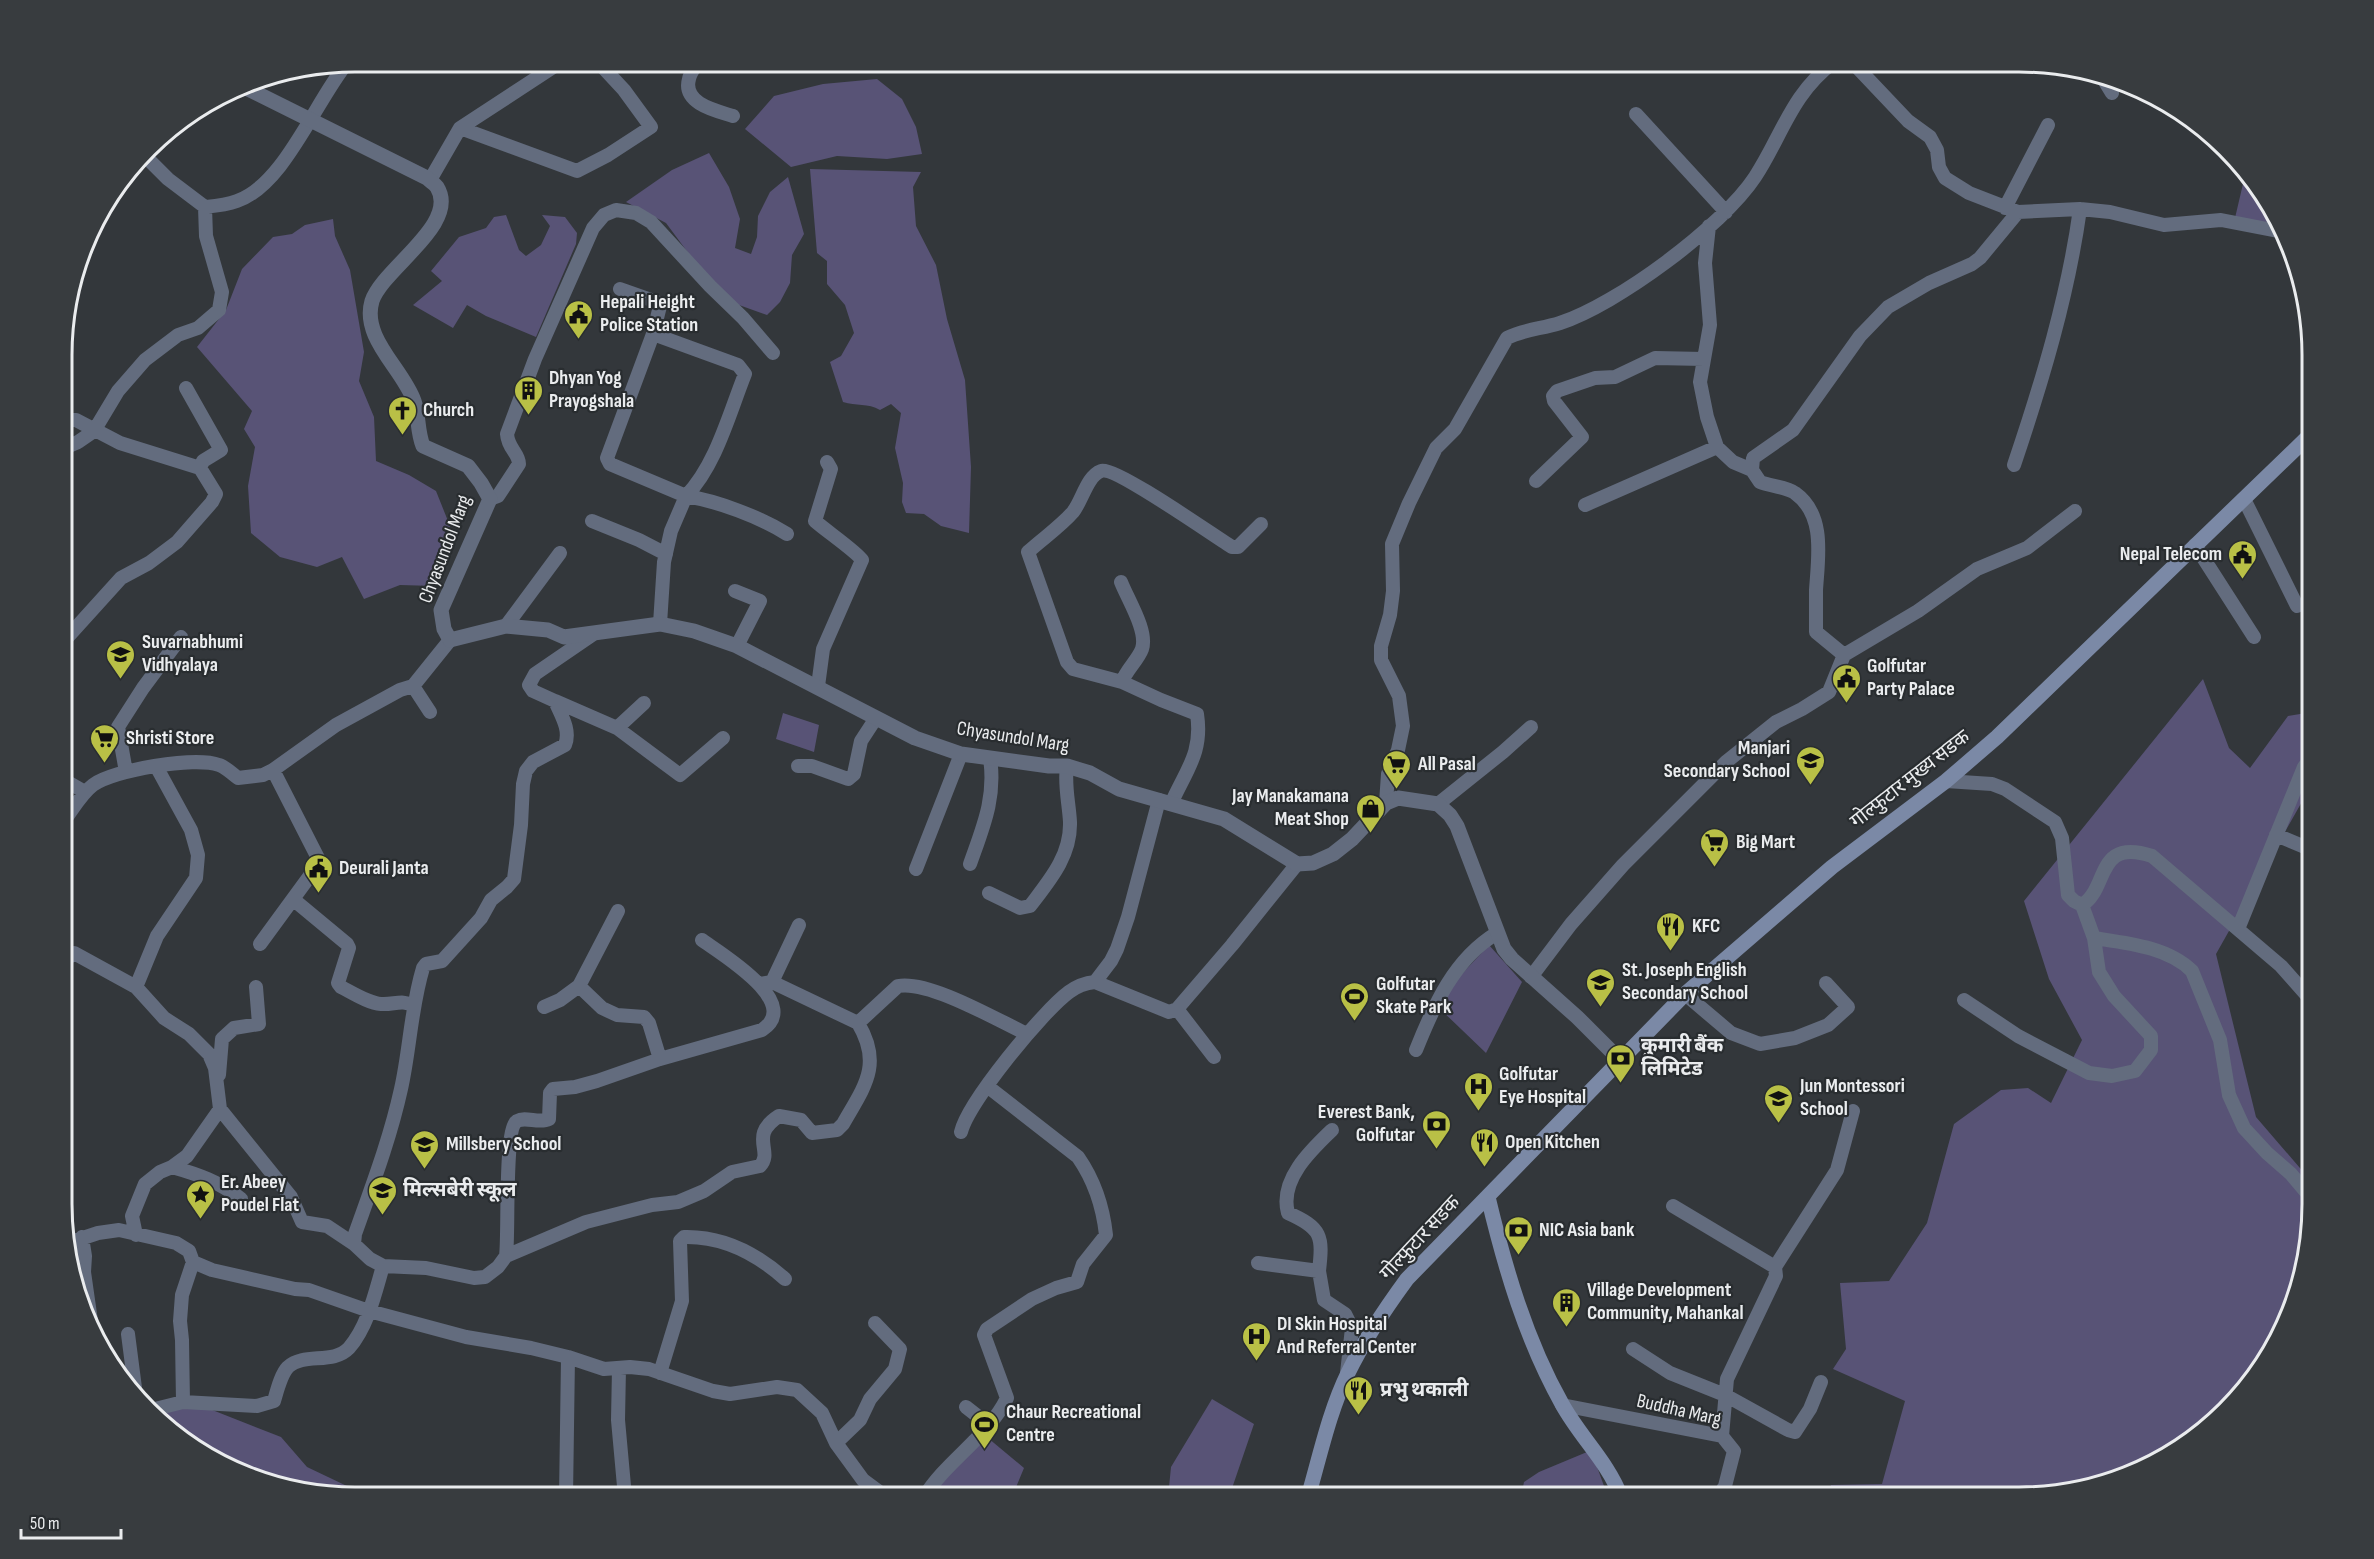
<svg xmlns="http://www.w3.org/2000/svg" width="2374" height="1559" viewBox="0 0 2374 1559" font-family="'Sofia Sans Condensed','Noto Sans Devanagari',sans-serif">
	<rect width="100%" height="100%" fill="#33373b"/>
	<!-- green -->
	<path fill="#585376" d="M877,79L902,99L916,127L922,154L887,159L837,156L791,167L745,129L774,96L823,84Z
		M709,153L729,187L740,219L735,248L751,254L757,237L758,216L770,192L788,177L804,234L792,255L790,283L780,302L767,315L739,305L712,285L666,223L626,202L672,170Z
		M810,169L921,172L913,187L916,226L936,265L947,319L965,380L971,467L969,533L941,526L924,514L906,513L902,502L903,483L895,448L901,413L891,404L880,410C868,403 856,406 843,402L830,362L841,356L854,333L845,305L827,284V261L817,253Z
		M2246,171L2273,209L2282,229L2235,218Z
		M506,215L519,250L526,256L541,245L550,226L542,215L565,217L577,233L576,244L536,337L486,316L467,305L453,328L413,305L442,281L431,271L459,237L486,228L494,217Z
		M333,219L335,236L350,270L364,352L359,381L374,417L376,461L409,475L436,491L450,526L434,586L400,585L364,599L342,557L317,567L280,557L251,533L248,486L255,447L244,429L252,411L197,347L226,310L242,269L273,237L292,234L305,225Z
		M2203,679L2229,748L2250,768L2288,716L2312,712V784L2216,954L2256,1117L2312,1182V1223L2297,1298L2263,1367L2213,1424L2165,1458L2095,1487L2038,1497H1827L1831,1485L1882,1484L1905,1401L1833,1369L1846,1349L1840,1283L1889,1281L1927,1223L1954,1124L2001,1090L2028,1088L2051,1103L2082,1040L2049,979L2024,901Z
		M783,713L819,725L814,752L776,739Z
		M1489,945L1522,982L1486,1053L1437,1006L1444,993Z
		M1212,1399L1254,1424L1229,1497H1168L1171,1467Z
		M192,1402L281,1437L307,1467L370,1497H355L261,1482L192,1448L160,1414Z
		M982,1433L1024,1468L1012,1497H927Z
		M1587,1452L1596,1464L1608,1497H1521L1524,1482L1539,1472Z"/>
	<g fill="none" stroke-linecap="round" stroke-linejoin="round">
		<!-- minor -->
		<path stroke="#636c7e" stroke-width="14" d="M698,62C695,67 690,73 689,79C682,104 717,111 733,116
			M1849,62L1853,63L1908,121L1930,137L1937,150L1939,167L1945,178L1969,193L2018,212
			M2101,75L2112,93
			M1636,114L1726,212
			M460,128L577,171L608,155L651,127L624,90L598,62
			M145,156L168,179L205,207
			M430,180L460,128L561,62
			M2005,208L2048,125
			M1709,226L1705,263L1710,325L1700,382L1707,417L1717,447L1733,462L1752,470
			M620,289L657,302L660,306L653,334L607,458L610,464L686,496C716,465 729,414 745,374L738,365L653,334
			M186,388L221,450L203,461L200,468
			M64,420H76L120,443L200,468L216,494L212,502L177,542L149,563L121,578L64,641
			M64,448L78,442L94,431L118,391L145,360L178,335L198,328L219,310L222,292L206,236L205,207C215,206 226,205 237,201C284,185 315,102 347,63
			M2014,465C2042,382 2068,296 2080,209
			M1536,481L1582,437L1554,401L1553,396L1557,391L1595,378L1615,377L1655,358L1704,359
			M490,499L498,496L519,464C519,453 508,449 507,434L535,359L593,228L604,215L616,210L636,213L651,222L710,286L743,318L773,353
			M2244,499L2297,606
			M1585,505L1717,447
			M592,521L639,540L666,554
			M2195,545L2254,637
			M1121,582C1128,600 1148,631 1142,649C1138,660 1126,670 1122,682
			M735,591L760,601L737,646
			M660,624L664,562L671,531L686,496C717,501 760,517 787,534
			M506,626L560,553
			M1844,655L1918,611L1977,569L2027,548L2075,511
			M413,686L430,712
			M818,686L823,649L862,560C857,552 825,530 815,521L831,469L827,462
			M555,701L617,728L644,703
			M617,728L680,775L723,738
			M798,766H812L848,779L854,774L861,741L876,718
			M126,772L118,727L143,688L181,637
			M64,780L85,792
			M1946,781L1992,784L2005,789L2055,822L2062,838L2068,895L2074,901L2082,905
			M1159,800L1128,917L1117,949L1111,961L1095,982L1169,1012L1177,1009L1232,945L1297,864
			M1386,803L1388,774L1398,750L1403,726L1399,696L1381,660V646L1390,615L1393,591L1392,544L1409,503L1436,448L1455,429L1507,338C1524,329 1542,329 1560,323C1616,305 1722,227 1755,177C1782,136 1791,94 1834,62
			M1171,804C1186,770 1203,753 1197,714L1161,700L1122,682L1073,669L1067,662L1028,552C1042,539 1060,527 1073,512C1082,501 1087,476 1101,471C1115,466 1214,536 1232,547H1238L1261,524
			M1438,804L1503,752L1531,727
			M64,821C73,809 81,794 93,785C113,770 195,756 219,765C226,767 232,774 238,778L263,775L273,770L336,725L400,690L413,686L450,640
			M2276,835L2312,850
			M970,864C983,827 996,798 990,758
			M916,869L961,754
			M989,893L1020,908L1030,906C1049,881 1071,856 1070,822C1069,803 1064,784 1067,766
			M294,900L347,944L349,948L338,983L341,987C353,993 368,1003 381,1004C394,1005 402,999 414,1006
			M2082,905C2109,889 2095,837 2152,856L2281,966L2312,1001
			M618,911L579,986L602,1008L617,1015L644,1017L649,1023L660,1059
			M2238,929L2304,767L2312,756
			M2094,938C2127,943 2168,947 2192,971L2220,1040L2229,1095L2244,1128L2267,1153L2291,1174L2312,1199
			M260,944L320,862L273,770
			M64,961L74,953L136,987L164,1018L189,1034L209,1054L215,1068L220,1109L187,1156L172,1167L160,1172L145,1184L132,1216L136,1235
			M1531,977L1571,924L1623,865L1726,762L1776,722L1802,709L1829,692L1844,655L1816,632C1816,618 1816,604 1816,590C1818,558 1826,515 1795,493C1787,487 1770,486 1760,482L1752,470L1753,458L1793,430L1860,336L1888,307L1929,283L1972,264L1980,258L2018,212L2080,209L2110,212L2164,225L2221,220L2283,232
			M772,982L799,925
			M759,984L772,982L858,1023
			M136,987L157,936L196,878L198,855L191,830L156,766
			M1685,994L1731,1033L1760,1044L1795,1038L1828,1025L1848,1007L1826,983
			M1964,1000L2018,1036L2089,1073L2112,1076L2135,1071L2151,1050V1036L2114,996L2099,972L2094,938L2082,905
			M544,1007L560,1000L579,986
			M1177,1009L1214,1057
			M1416,1050C1434,1005 1454,959 1497,933
			M219,1075L222,1039L234,1028L259,1024L256,987
			M220,1109L291,1197L302,1222L327,1226L354,1244
			M961,1132C968,1102 1043,1011 1069,992C1077,986 1085,983 1095,982
			M172,1167C197,1174 220,1182 241,1199
			M1673,1206L1775,1267
			M82,1237L85,1256L84,1272L91,1321
			M65,1244L98,1233L119,1230L176,1243L189,1251L193,1262L212,1270L295,1289L309,1290L369,1311L466,1337L531,1348L568,1357L604,1369L630,1367L649,1369L713,1391L730,1394L777,1387L797,1390L822,1413L836,1443L863,1480L886,1497
			M506,1256C509,1235 504,1129 517,1121C526,1116 539,1124 549,1119L550,1093L553,1089L575,1087L597,1081L660,1059L762,1030C803,1003 723,955 702,940
			M1258,1263L1319,1271L1324,1300L1345,1314L1352,1328L1347,1373
			M383,1266L370,1259L354,1244L355,1234C372,1186 390,1139 401,1089C410,1049 411,1007 423,968L426,964L442,961L481,918L491,900L507,887L514,879L521,825L523,784L526,771L533,762L565,745C571,730 561,715 555,701L533,691L529,685L535,674L592,635
			M1319,1271C1323,1236 1322,1228 1288,1213C1279,1180 1311,1150 1332,1130
			M128,1334L135,1388
			M1633,1349L1670,1373L1725,1395L1788,1430L1795,1432L1810,1409L1821,1382
			M619,1368L618,1420L625,1497
			M660,1373L682,1301L680,1241L684,1237C722,1236 757,1254 785,1279
			M183,1402L182,1340L180,1321L182,1295L193,1262
			M1562,1405L1722,1436L1734,1451L1725,1486L1718,1497
			M966,1407L980,1418L985,1430
			M155,1409L183,1402L257,1406L274,1401C277,1391 281,1374 288,1367C304,1352 333,1365 349,1348C368,1326 375,1293 383,1266L426,1268L474,1278L485,1277L498,1267L506,1256L586,1222L652,1205L678,1202L704,1191L732,1172L760,1166C774,1151 748,1136 779,1116L801,1120L812,1133L837,1130L843,1124C864,1087 883,1065 858,1023L898,986C929,980 997,1020 1027,1034
			M1722,1436L1727,1379L1776,1276L1775,1267L1837,1170L1853,1111
			M836,1443L860,1420L870,1399L895,1369L900,1349L875,1323
			M566,1497L568,1357
			M924,1497C947,1460 988,1437 1007,1398L984,1335L987,1329L1032,1299L1056,1288L1077,1282L1083,1264L1106,1235C1103,1207 1094,1180 1078,1157L987,1086"/>
		<!-- tertiary -->
		<path stroke="#636c7e" stroke-width="15" d="M240,85L427,178C430,181 435,184 437,187C460,224 383,268 372,301C361,338 403,369 414,401C419,415 417,431 423,446L468,466L481,483L490,499L441,610L444,629L450,640L506,626L548,630L564,637L660,624L694,631L737,646L915,738L961,754L1049,766H1067L1090,773L1119,789L1224,819L1297,864L1313,863L1333,854L1352,839L1386,803L1398,798L1438,804L1450,815L1457,826L1504,949L1512,959L1577,1017L1621,1061"/>
		<!-- secondary -->
		<path stroke="#7b89a6" stroke-width="15" d="M1488,1197C1505,1268 1526,1340 1562,1404C1580,1437 1608,1462 1621,1497
			M1308,1497C1320,1456 1329,1412 1348,1373C1364,1340 1385,1309 1407,1279L1685,994L1832,867L1946,781L1997,737L2312,433"/>
	</g>
	<!-- icons -->
	<defs>
		<symbol id="civic-pin" viewBox="-11 -11 22 30"><path d="M0 17L-7.5 6A9.5 9.5 0 1 1 7.5 6Z" fill="#b9c046" stroke="#292d30"/><path d="M-.6-6.5H3V-4.5H.6V-3L4-1V1h2V6H-6V1h2V-1L-.6-3ZM-1.2 2.5V6h2.4V2.5Z" fill="#111"/></symbol>
		<symbol id="building-pin" viewBox="-11 -11 22 30"><path d="M0 17L-7.5 6A9.5 9.5 0 1 1 7.5 6Z" fill="#b9c046" stroke="#292d30"/><path d="M-4-6H4V6H1V3H-1V6H-4ZM-2.5-4.3h1.7v1.8h-1.7ZM.8-4.3h1.7v1.8H.8ZM-2.5-1h1.7V.8h-1.7ZM.8-1h1.7V.8H.8Z" fill="#111"/></symbol>
		<symbol id="church-pin" viewBox="-11 -11 22 30"><path d="M0 17L-7.5 6A9.5 9.5 0 1 1 7.5 6Z" fill="#b9c046" stroke="#292d30"/><path d="M-1.2-6h2.4v3.5h3.3v2.4h-3.3V6h-2.4V-.1h-3.3v-2.4h3.3Z" fill="#111"/></symbol>
		<symbol id="school-pin" viewBox="-11 -11 22 30"><path d="M0 17L-7.5 6A9.5 9.5 0 1 1 7.5 6Z" fill="#b9c046" stroke="#292d30"/><path d="M0-5L7-2L0 1L-7-2ZM-4 1L0 2.5L4 1V4Q0 6-4 4Z" fill="#111"/></symbol>
		<symbol id="supermarket-pin" viewBox="-11 -11 22 30"><path d="M0 17L-7.5 6A9.5 9.5 0 1 1 7.5 6Z" fill="#b9c046" stroke="#292d30"/><path d="M-6-5.5h2.5l.6 2H6L4.5 2H-2.5L-4.4-4H-6ZM-1.5 3.2a1.3 1.3 0 1 0 .1 0ZM3 3.2a1.3 1.3 0 1 0 .1 0Z" fill="#111"/></symbol>
		<symbol id="shop-pin" viewBox="-11 -11 22 30"><path d="M0 17L-7.5 6A9.5 9.5 0 1 1 7.5 6Z" fill="#b9c046" stroke="#292d30"/><path d="M-5-2.5h2.3a2.7 3.5 0 0 1 5.4 0H5L5.5 6h-11ZM-1.5-2.5h3a1.5 2.3 0 0 0-3 0Z" fill="#111"/></symbol>
		<symbol id="restaurant-pin" viewBox="-11 -11 22 30"><path d="M0 17L-7.5 6A9.5 9.5 0 1 1 7.5 6Z" fill="#b9c046" stroke="#292d30"/><path d="M-5-6h1v4h1v-4h1v4h1v-4h1v5L-1.5 .5V6h-2V.5L-5-1ZM5-6V6H3V1.5H1.5Q1.5-4 5-6Z" fill="#111"/></symbol>
		<symbol id="stadium-pin" viewBox="-11 -11 22 30"><path d="M0 17L-7.5 6A9.5 9.5 0 1 1 7.5 6Z" fill="#b9c046" stroke="#292d30"/><path d="M0-5a6.5 5 0 1 0 0 10a6.5 5 0 1 0 0-10ZM-3.5-1.8h7v3.6h-7Z" fill="#111"/></symbol>
		<symbol id="bank-pin" viewBox="-11 -11 22 30"><path d="M0 17L-7.5 6A9.5 9.5 0 1 1 7.5 6Z" fill="#b9c046" stroke="#292d30"/><path d="M-6-4H6V4H-6ZM0-2.3a2.3 2.3 0 1 0 0 4.6a2.3 2.3 0 1 0 0-4.6Z" fill="#111"/></symbol>
		<symbol id="hospital-pin" viewBox="-11 -11 22 30"><path d="M0 17L-7.5 6A9.5 9.5 0 1 1 7.5 6Z" fill="#b9c046" stroke="#292d30"/><path d="M-5-5h3v3.5h4V-5h3V5h-3V1.5h-4V5h-3Z" fill="#111"/></symbol>
		<symbol id="sight-pin" viewBox="-11 -11 22 30"><path d="M0 17L-7.5 6A9.5 9.5 0 1 1 7.5 6Z" fill="#b9c046" stroke="#292d30"/><path d="M0-6L1.8-2.2L6-1.7L2.9 1.2L3.7 5.4L0 3.3L-3.7 5.4L-2.9 1.2L-6-1.7L-1.8-2.2Z" fill="#111"/></symbol>
	</defs>
	<g fill-rule="evenodd">
		<use href="#civic-pin" x="562" y="298" width="33" height="45"/>
		<use href="#building-pin" x="512" y="374" width="33" height="45"/>
		<use href="#church-pin" x="386" y="394" width="33" height="45"/>
		<use href="#civic-pin" x="2226" y="538" width="33" height="45"/>
		<use href="#school-pin" x="104" y="638" width="33" height="45"/>
		<use href="#civic-pin" x="1830" y="662" width="33" height="45"/>
		<use href="#supermarket-pin" x="88" y="722" width="33" height="45"/>
		<use href="#school-pin" x="1794" y="744" width="33" height="45"/>
		<use href="#supermarket-pin" x="1380" y="748" width="33" height="45"/>
		<use href="#shop-pin" x="1354" y="792" width="33" height="45"/>
		<use href="#supermarket-pin" x="1698" y="826" width="33" height="45"/>
		<use href="#civic-pin" x="302" y="852" width="33" height="45"/>
		<use href="#restaurant-pin" x="1654" y="910" width="33" height="45"/>
		<use href="#school-pin" x="1584" y="966" width="33" height="45"/>
		<use href="#stadium-pin" x="1338" y="980" width="33" height="45"/>
		<use href="#bank-pin" x="1604" y="1042" width="33" height="45"/>
		<use href="#hospital-pin" x="1462" y="1070" width="33" height="45"/>
		<use href="#school-pin" x="1762" y="1082" width="33" height="45"/>
		<use href="#bank-pin" x="1420" y="1108" width="33" height="45"/>
		<use href="#restaurant-pin" x="1468" y="1126" width="33" height="45"/>
		<use href="#school-pin" x="408" y="1128" width="33" height="45"/>
		<use href="#school-pin" x="366" y="1174" width="33" height="45"/>
		<use href="#sight-pin" x="184" y="1178" width="33" height="45"/>
		<use href="#bank-pin" x="1502" y="1214" width="33" height="45"/>
		<use href="#building-pin" x="1550" y="1286" width="33" height="45"/>
		<use href="#hospital-pin" x="1240" y="1320" width="33" height="45"/>
		<use href="#restaurant-pin" x="1342" y="1374" width="33" height="45"/>
		<use href="#stadium-pin" x="968" y="1408" width="33" height="45"/>
	</g>
	<g text-anchor="middle" dominant-baseline="central" stroke-width="4.5" stroke-linejoin="round" paint-order="stroke">
		<!-- poi labels -->
		<g font-size="20" font-weight="bold" fill="#eaecee" stroke="#292d30" text-anchor="start">
			<text x="600" y="302">Hepali Height<tspan x="600" dy="23">Police Station</tspan></text>
			<text x="549" y="378">Dhyan Yog<tspan x="549" dy="23">Prayogshala</tspan></text>
			<text x="423" y="410">Church</text>
			<text x="2222" y="554" text-anchor="end">Nepal Telecom</text>
			<text x="142" y="642">Suvarnabhumi<tspan x="142" dy="23">Vidhyalaya</tspan></text>
			<text x="1867" y="666">Golfutar<tspan x="1867" dy="23">Party Palace</tspan></text>
			<text x="126" y="738">Shristi Store</text>
			<text x="1790" y="748" text-anchor="end">Manjari<tspan x="1790" dy="23">Secondary School</tspan></text>
			<text x="1418" y="764">All Pasal</text>
			<text x="1349" y="796" text-anchor="end">Jay Manakamana<tspan x="1349" dy="23">Meat Shop</tspan></text>
			<text x="1736" y="842">Big Mart</text>
			<text x="339" y="868">Deurali Janta</text>
			<text x="1692" y="926">KFC</text>
			<text x="1622" y="970">St. Joseph English<tspan x="1622" dy="23">Secondary School</tspan></text>
			<text x="1376" y="984">Golfutar<tspan x="1376" dy="23">Skate Park</tspan></text>
			<text x="1641" y="1046">कुमारी बैंक<tspan x="1641" dy="23">लिमिटेड</tspan></text>
			<text x="1499" y="1074">Golfutar<tspan x="1499" dy="23">Eye Hospital</tspan></text>
			<text x="1800" y="1086">Jun Montessori<tspan x="1800" dy="23">School</tspan></text>
			<text x="1415" y="1112" text-anchor="end">Everest Bank,<tspan x="1415" dy="23">Golfutar</tspan></text>
			<text x="1505" y="1142">Open Kitchen</text>
			<text x="446" y="1144">Millsbery School</text>
			<text x="221" y="1182">Er. Abeey<tspan x="221" dy="23">Poudel Flat</tspan></text>
			<text x="403" y="1190">मिल्सबेरी स्कूल</text>
			<text x="1539" y="1230">NIC Asia bank</text>
			<text x="1587" y="1290">Village Development<tspan x="1587" dy="23">Community, Mahankal</tspan></text>
			<text x="1277" y="1324">DI Skin Hospital<tspan x="1277" dy="23">And Referral Center</tspan></text>
			<text x="1380" y="1390">प्रभु थकाली</text>
			<text x="1006" y="1412">Chaur Recreational<tspan x="1006" dy="23">Centre</tspan></text>
		</g>
		<!-- street labels -->
		<g font-size="20" fill="#eaecee" stroke="#292d30">
			<text transform="translate(445 549) rotate(-69)">Chyasundol Marg</text>
			<text transform="translate(1013 737) rotate(9)">Chyasundol Marg</text>
			<text transform="translate(1910 779) rotate(-38)">गोल्फुटार मुख्य सडक</text>
			<text transform="translate(1420 1238) rotate(-47)">गोल्फुटार सडक</text>
			<text transform="translate(1679 1410) rotate(13)">Buddha Marg</text>
		</g>
	</g>
	<!-- crop -->
	<path d="M0 0H2374V1559H0ZM355 72H2019A283 283 0 0 1 2302 355V1204A283 283 0 0 1 2019 1487H355A283 283 0 0 1 72 1204V355A283 283 0 0 1 355 72Z" fill="#383c3f" fill-rule="evenodd"/>
	<path fill="none" stroke="#eaecee" stroke-width="3" d="M355 72H2019A283 283 0 0 1 2302 355V1204A283 283 0 0 1 2019 1487H355A283 283 0 0 1 72 1204V355A283 283 0 0 1 355 72Z"/>
	<!-- scale -->
	<path d="M21 1529v9h100v-9" fill="none" stroke="#eaecee" stroke-width="3"/>
	<text x="30" y="1529" font-size="18" fill="#eaecee" stroke="#292d30" stroke-width="4.5" paint-order="stroke">50 m</text>
</svg>
